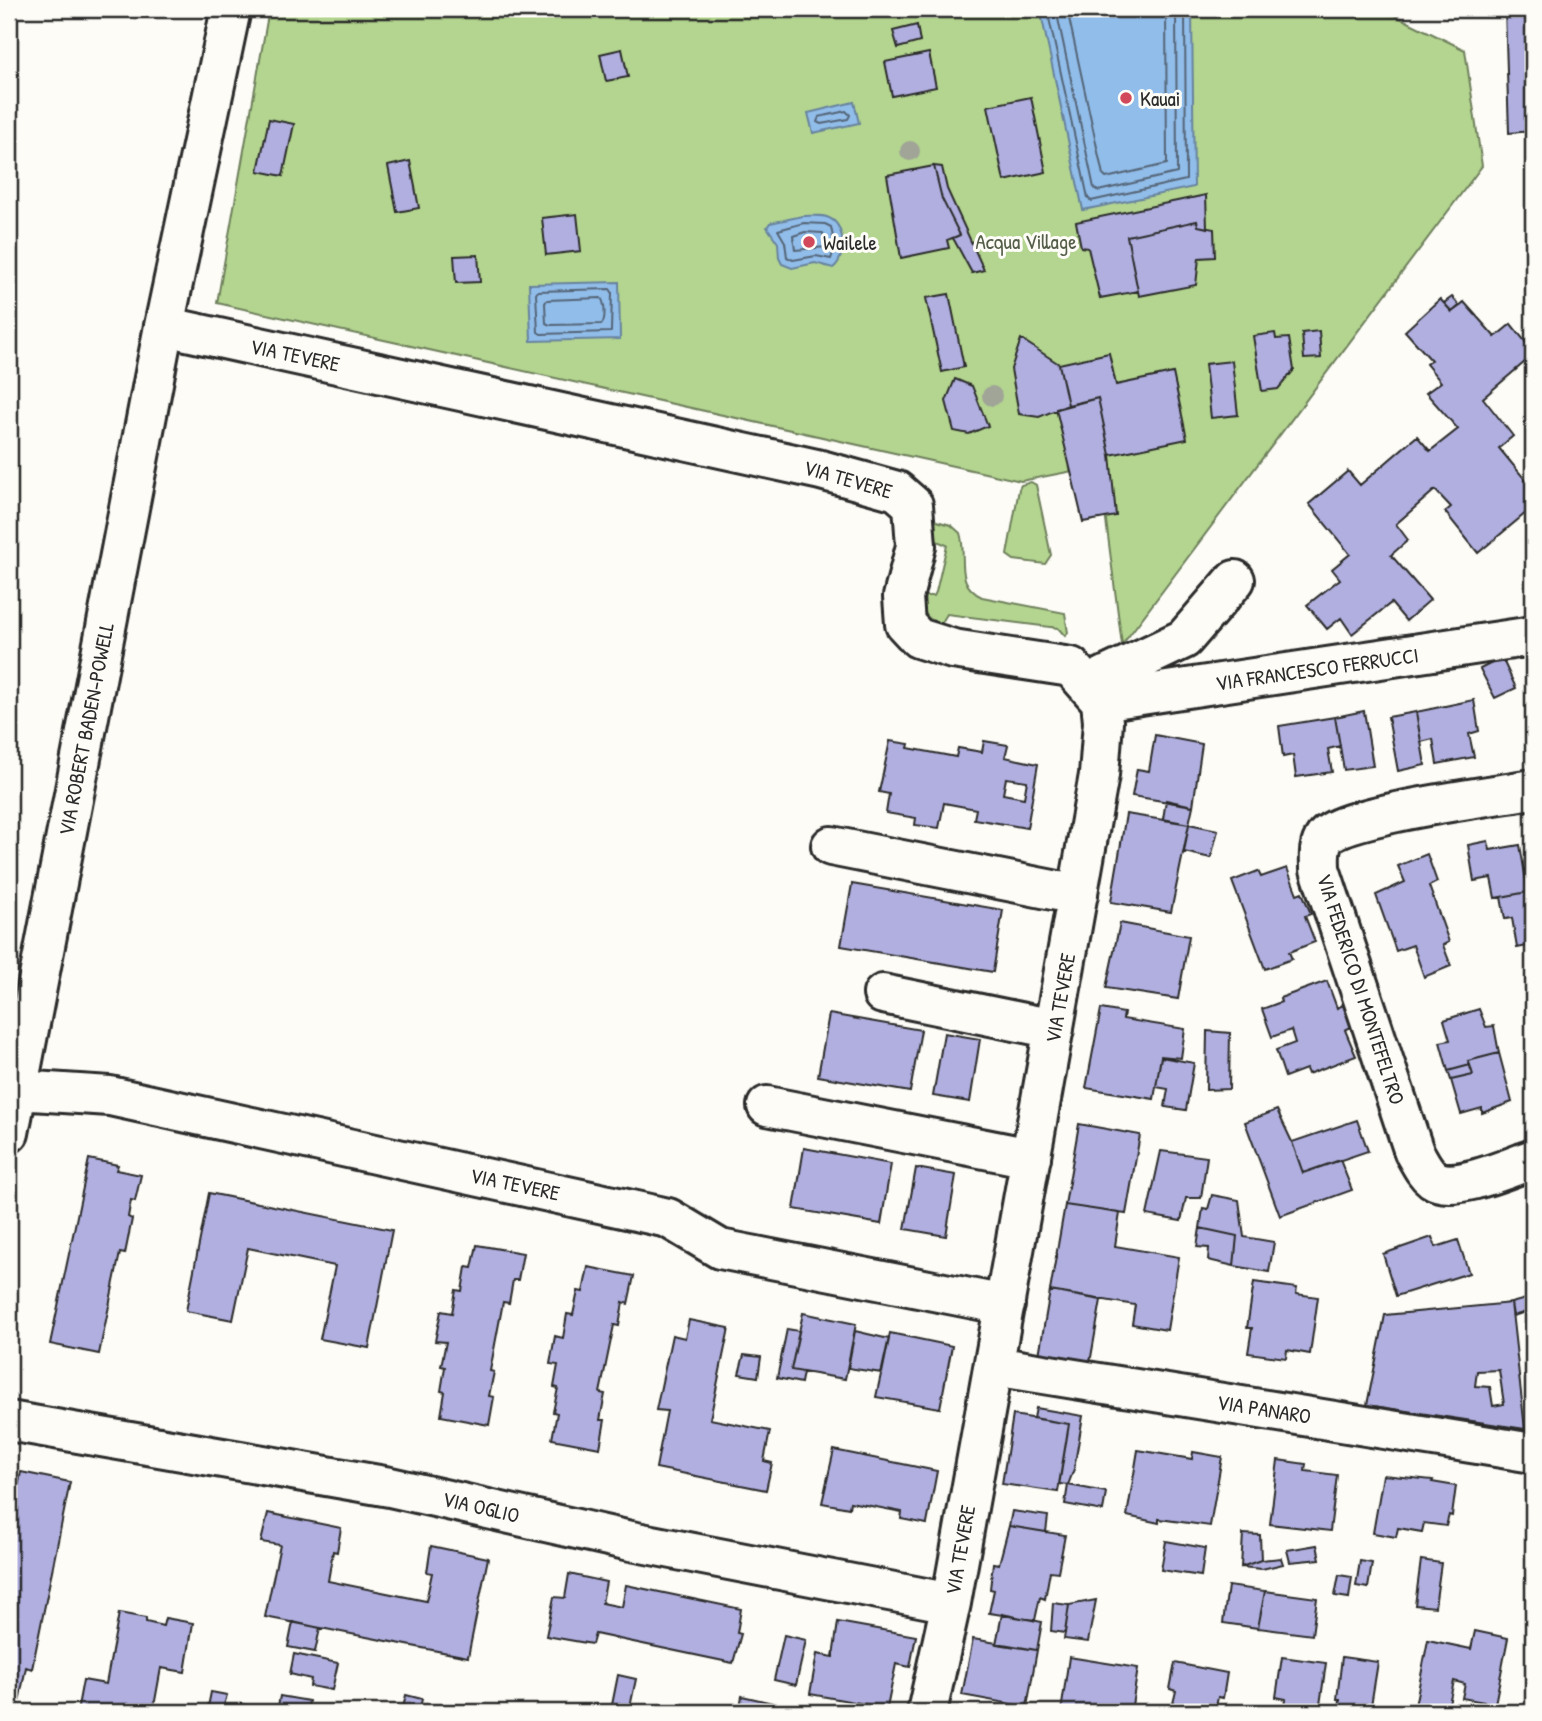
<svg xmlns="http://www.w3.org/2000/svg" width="1542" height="1721" viewBox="0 0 1542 1721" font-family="'Patrick Hand',sans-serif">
	<rect width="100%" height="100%" fill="#fdfcf7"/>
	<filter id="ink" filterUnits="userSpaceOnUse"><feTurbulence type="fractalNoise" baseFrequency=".0143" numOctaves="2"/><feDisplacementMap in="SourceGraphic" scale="14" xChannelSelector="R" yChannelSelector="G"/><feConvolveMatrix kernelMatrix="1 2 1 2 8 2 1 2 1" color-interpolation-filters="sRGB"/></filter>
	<g filter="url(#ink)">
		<!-- green -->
		<path fill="#b3d58f" stroke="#6f805d" stroke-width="2" d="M269,9H1382L1465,50L1482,166L1122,645L1099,466L1021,481L217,303Z
			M1031,482L1036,485L1051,555L1045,564L1014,560L1007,555L1019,489L1021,485Z
			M933,520L951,525L960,533C968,557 953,583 982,597L1065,613L1068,633L1065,636L1058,628L947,614L941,624L933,623C926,616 919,606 923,596H934L936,592L947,545L932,539Z"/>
		<!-- water -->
		<path fill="#91bdea" stroke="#68839e" stroke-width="2" d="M1040,9H1192L1194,187L1083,210Z
			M854,102L859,123L813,133L808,113Z
			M803,216C812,216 824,214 831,219C846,227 846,259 833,268L815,263L792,268L782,264L779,258L778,243L767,227L770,223Z
			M619,282L620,339L531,341L529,284Z"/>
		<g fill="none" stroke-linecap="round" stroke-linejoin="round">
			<!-- shore -->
			<path stroke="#546577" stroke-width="2" d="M1047,9L1088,198L1091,201L1186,180L1185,9
				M1056,9L1094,188L1098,191L1177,173L1176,9
				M1067,9L1103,175L1106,178L1167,164L1166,9
				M846,111L850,115L848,119L821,124L817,122L819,117Z
				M804,223L825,224L831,227L835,247L831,259L816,256L793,260L787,257L785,242L778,230Z
				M805,232L823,233L826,247L795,250L793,236Z
				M610,289L612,292L611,332L541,334L538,332L536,294L538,291Z
				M601,298C605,303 606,318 602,324L550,325L546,323L545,303L547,300Z"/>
		</g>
		<!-- building -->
		<path fill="#b0afe0" stroke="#2b2b2b" stroke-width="2" fill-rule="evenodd" d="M1505,9H1533V131L1509,133Z
			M917,25L920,42L898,48L893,31Z
			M622,49L628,77L606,81L600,54Z
			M929,53L936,87L892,96L885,62Z
			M1031,97L1046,172L1004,181L988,106Z
			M269,119L294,124L283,176L258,171Z
			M410,161L419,208L397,212L388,166Z
			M934,166L942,199L960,235L947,240L949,248L901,258L887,175Z
			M934,166L942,167L947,189L984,270L972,273L953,238L960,235L942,199Z
			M1206,195L1207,228L1198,226L1197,221L1127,236L1138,291L1100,298L1088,248L1081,247L1076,222Z
			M577,214L581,251L546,255L542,218Z
			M1197,221L1198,226L1214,229L1215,257L1199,258L1196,285L1139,296L1127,236Z
			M478,255L480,282L456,283L454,256Z
			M949,294L964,367L942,372L926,298Z
			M1452,297L1460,306L1452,312L1444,303Z
			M1440,299L1452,312L1464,302L1495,337L1511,324L1533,351V355L1483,398L1513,436L1499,448L1533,489V507L1478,553L1445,512L1451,507L1435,490L1396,524L1408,540L1391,555L1430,600L1406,621L1391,603L1352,634L1341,618L1327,629L1307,605L1340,579L1332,569L1350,554L1309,504L1348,471L1360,485L1417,436L1430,451L1458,429L1426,393L1441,382L1426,364L1431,360L1405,331Z
			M1319,331L1321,358L1304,359L1302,333Z
			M1275,333L1276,339L1289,338L1294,370L1278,389L1262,391L1253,336Z
			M1021,339L1059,364L1068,405L1039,417L1019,414L1011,369Z
			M1109,353L1116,385L1173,373L1187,439L1110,455L1098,398L1068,405L1059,364Z
			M1232,361L1238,415L1211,418L1205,364Z
			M955,379L972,386L988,426L969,434L954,431L946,401Z
			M1098,398L1110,455L1116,516L1083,522L1056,409Z
			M1502,658L1516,688L1495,698L1480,669Z
			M1532,665H1533V703L1528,702Z
			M1474,700L1479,731L1469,734L1474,757L1437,764L1433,739L1421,742L1416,712Z
			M1364,711L1373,766L1344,770L1335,717Z
			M1416,712L1425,765L1398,771L1388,717Z
			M1335,717L1340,746L1328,749L1332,772L1296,777L1293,755L1283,757L1279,726Z
			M1155,735L1202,744L1193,806L1132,796L1137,769L1149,771Z
			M890,741L909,744L908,748L956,757L958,748L982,752L984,741L1008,745L1005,757L1038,764L1027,828L974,819L976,809L944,803L939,828L915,825L916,818L886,813L889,794L879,792ZM1006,778L1027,781L1024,798L1003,794Z
			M1166,800L1193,806L1189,824L1163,819Z
			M1126,814L1189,824L1171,912L1111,902Z
			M1189,824L1218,830L1211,858L1184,852Z
			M1488,841L1490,850L1520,845L1528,892L1495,898L1491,878L1474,881L1468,845Z
			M1427,854L1437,882L1429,886L1449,942L1443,945L1451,966L1424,977L1413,945L1396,951L1376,895L1405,882L1398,866Z
			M1287,868L1297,894L1302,892L1311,914L1305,916L1315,942L1289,952L1292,959L1265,969L1232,881L1258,871L1261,877Z
			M852,884L1003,910L993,972L841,946Z
			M1533,891V945L1517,948L1512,918L1505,919L1501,897Z
			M1120,923L1189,936L1178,999L1106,988Z
			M1327,981L1337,1008L1343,1005L1351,1027L1345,1030L1356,1056L1308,1074L1306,1069L1285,1077L1276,1050L1295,1043L1291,1030L1272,1037L1262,1009L1281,1002L1280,998Z
			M1101,1009L1124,1013L1123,1019L1185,1029L1181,1058L1161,1056L1154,1099L1086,1088Z
			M1479,1009L1486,1027L1494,1026L1499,1053L1468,1061L1470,1065L1448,1071L1440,1042L1450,1040L1444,1020Z
			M829,1014L921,1030L910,1092L818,1076Z
			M1207,1031L1230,1033L1229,1089L1206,1090Z
			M944,1033L980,1039L970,1102L933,1096Z
			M1499,1053L1512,1102L1482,1113V1108L1461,1114L1451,1080L1473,1075L1468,1061Z
			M1161,1057L1194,1063L1186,1110L1165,1107L1168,1089L1156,1087Z
			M1470,1065L1473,1075L1451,1080L1448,1071Z
			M1277,1110L1292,1142L1303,1173L1340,1160L1352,1190L1280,1216L1245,1122Z
			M1357,1120L1368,1151L1303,1173L1292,1142Z
			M1079,1124L1140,1135L1126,1214L1065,1205Z
			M804,1148L891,1164L881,1224L794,1209Z
			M1161,1151L1207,1157L1201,1198H1186L1181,1221L1147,1215Z
			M89,1159L118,1165L116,1170L141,1175L135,1201L131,1200L128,1217L132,1219L125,1254L120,1253L99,1354L50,1344Z
			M916,1168L956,1175L946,1236L905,1229Z
			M209,1193L392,1230L369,1348L320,1339L335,1266L248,1248L233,1320L186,1311Z
			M1212,1195L1239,1200L1244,1237L1274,1242L1269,1272L1234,1266L1237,1236L1200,1228L1203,1208L1208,1209Z
			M1065,1205L1120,1213L1115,1246L1179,1257L1167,1330L1132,1324L1135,1305L1050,1291Z
			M1200,1228L1237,1236L1234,1266L1208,1260L1209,1248L1197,1247Z
			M1432,1237L1436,1247L1458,1240L1469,1273L1396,1296L1383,1254Z
			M477,1245L523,1253L518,1280H513L509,1303L503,1302L490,1371L494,1372L489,1396L494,1397L489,1425L441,1416L445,1392L441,1391L445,1367L441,1366L446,1342L435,1341L441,1311L452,1313L456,1290L462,1291L466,1267L472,1268Z
			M588,1267L634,1276L628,1304L623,1302L619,1326L614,1325L600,1393L605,1394L600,1420H605L600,1448L552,1439L557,1413L553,1412L558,1388L554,1387L558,1365L550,1364L555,1336L563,1338L567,1314L573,1315L578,1291L583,1292Z
			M1254,1282L1297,1288L1296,1294L1318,1297L1310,1354L1287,1350L1286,1358L1248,1353L1252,1328H1247Z
			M1050,1291L1101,1300L1090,1363L1039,1355Z
			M1533,1297V1310L1513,1316L1511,1303Z
			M1511,1303L1525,1429L1367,1405L1385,1315ZM1499,1370L1504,1404L1493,1406L1490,1387L1475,1386L1477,1371Z
			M803,1313L856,1324L845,1379L791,1370Z
			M689,1320L729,1328L710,1419L770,1431L764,1461L772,1463L766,1490L656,1468L667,1411L656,1410L672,1335L685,1338Z
			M787,1329L799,1331L791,1370L803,1372L801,1383L777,1378Z
			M855,1331L889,1339L882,1373L848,1368Z
			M890,1333L952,1346L940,1408L876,1397Z
			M744,1355L761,1357L758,1377L739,1374Z
			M1036,1408L1083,1416L1074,1469L1068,1485L1059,1484L1069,1424L1034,1418Z
			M1013,1415L1069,1424L1058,1492L1002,1484Z
			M834,1450L937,1471L927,1524L901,1519L902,1512L850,1502L849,1508L822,1503Z
			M1138,1450L1192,1459L1193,1452L1222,1457L1210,1526L1159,1519V1523L1127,1516Z
			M1278,1460L1306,1464L1305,1471L1337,1475L1330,1531L1270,1524Z
			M21,1472L70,1482L32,1669L26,1667L17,1712H9V1533Z
			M1383,1475L1433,1480L1432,1482L1456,1486L1452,1516L1449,1515L1446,1526L1424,1523L1422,1532L1398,1528L1396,1537L1373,1533Z
			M1068,1485L1106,1492L1103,1511L1065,1504Z
			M1012,1511L1048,1516L1046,1532L1009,1526Z
			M268,1513L341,1528L337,1552L333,1551L328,1581L426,1601L432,1573L427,1572L431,1546L488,1558L468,1657L265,1617L280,1545L261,1542Z
			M1009,1526L1065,1535L1058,1572L1050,1571L1045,1599L1040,1597L1035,1620L989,1613L994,1590L990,1589L993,1563L999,1564Z
			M1243,1534L1260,1535L1261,1560L1241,1567Z
			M1166,1541L1205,1548L1201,1576L1161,1570Z
			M1317,1545L1320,1559L1290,1562L1287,1550Z
			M1281,1558L1283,1564L1262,1569L1241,1567L1261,1560Z
			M1421,1560L1441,1563L1435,1607L1415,1605Z
			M1360,1561L1372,1563L1368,1588L1356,1586Z
			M569,1574L606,1582L602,1603L622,1607L626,1585L741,1609L737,1633L741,1634L733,1663L595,1634L592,1644L546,1636L554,1597L565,1598Z
			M1339,1575L1352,1577L1349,1598L1335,1596Z
			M1228,1586L1265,1591L1258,1628L1223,1623Z
			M1265,1591L1317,1598L1312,1635L1258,1628Z
			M1096,1600L1088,1642L1064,1639L1069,1605Z
			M1053,1603L1069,1605L1065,1633L1051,1631Z
			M119,1613L146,1618V1622L163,1626L165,1618L193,1623L185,1672L161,1668L153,1712H77L83,1680L106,1684Z
			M1002,1614L1042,1622L1037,1650L996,1644Z
			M293,1622L320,1628L315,1652L288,1647Z
			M838,1622L916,1636L910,1667L896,1664L887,1708L810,1694L817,1654L833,1657Z
			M1530,1625L1533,1626V1643L1527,1642Z
			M1475,1631L1508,1638L1495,1704L1462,1698L1465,1684L1454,1681L1447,1712L1415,1706L1428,1640L1471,1649Z
			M784,1635L806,1640L796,1685L774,1680Z
			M973,1639L1037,1650L1027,1707L962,1695Z
			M294,1654L338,1663L332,1690L310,1686L311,1679L290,1674Z
			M1069,1657L1138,1668L1131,1712H1061Z
			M1282,1657L1326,1663L1319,1712H1284L1286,1699L1276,1697Z
			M1342,1657L1378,1662L1370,1712L1339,1710L1340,1699H1337Z
			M1175,1663L1227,1673L1223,1698L1218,1697L1215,1712H1171L1176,1691L1170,1689Z
			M618,1675L636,1679L629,1712L611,1710Z
			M211,1692L227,1695L222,1712H207Z
			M406,1695L422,1699L419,1712H402Z
			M280,1696L309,1701L307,1712H239L241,1704L277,1711Z
			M742,1696L773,1703L771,1712H739Z"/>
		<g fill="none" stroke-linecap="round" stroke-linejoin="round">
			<defs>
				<path id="minor" d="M164,326L821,470L897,491L913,505L916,546L903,597L905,624L918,638L953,649L1071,667L1101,701L1103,722L1099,775L951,1603L927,1712
					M1087,685L1184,639L1235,580
					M1101,701L1533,636
					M1533,789C1499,795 1340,815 1325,837C1318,847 1320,858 1320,869L1414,1152C1420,1162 1424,1172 1433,1179C1453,1193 1511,1167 1533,1159
					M831,846L1078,895
					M883,994L1054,1029
					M17,1090L110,1096L668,1218L720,1249L1005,1305
					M767,1106L1031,1158
					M9,1133L164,326L231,9
					M994,1366L1533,1453
					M9,1421L390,1487L626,1540L951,1603"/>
			</defs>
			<!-- minor casing -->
			<use href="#minor" stroke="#2b2b2b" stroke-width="44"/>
			<!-- minor -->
			<use href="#minor" stroke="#fdfcf7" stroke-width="38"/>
		</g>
		<!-- trees -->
		<g fill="#a0a597">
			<circle cx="910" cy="151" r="10"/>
			<circle cx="992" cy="396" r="10"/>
		</g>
	</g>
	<!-- markers -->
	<g fill="#d1495b" stroke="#fdfcf7" stroke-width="2.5">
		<circle cx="1126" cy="98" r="7"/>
		<circle cx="809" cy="242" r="7"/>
	</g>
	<g text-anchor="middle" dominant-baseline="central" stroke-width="6" stroke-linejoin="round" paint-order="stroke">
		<!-- poi labels -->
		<g font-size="21" fill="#2b2b2b" stroke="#fdfcf7" text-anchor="start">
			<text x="1140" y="98">Kauai</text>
			<text x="823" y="242">Wailele</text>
		</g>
		<!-- park labels -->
		<g font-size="21" fill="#545e49" stroke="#fdfcf7">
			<text x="1026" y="241">Acqua Village</text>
		</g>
		<!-- street labels -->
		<g font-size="21" fill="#2b2b2b" stroke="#fdfcf7">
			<text transform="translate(295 355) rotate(12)">VIA TEVERE</text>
			<text transform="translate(848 479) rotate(16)">VIA TEVERE</text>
			<text transform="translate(1317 669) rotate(-8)">VIA FRANCESCO FERRUCCI</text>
			<text transform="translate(86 729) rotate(-79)">VIA ROBERT BADEN-POWELL</text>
			<text transform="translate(1361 989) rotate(72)">VIA FEDERICO DI MONTEFELTRO</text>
			<text transform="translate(1060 998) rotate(-80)">VIA TEVERE</text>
			<text transform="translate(515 1184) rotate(12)">VIA TEVERE</text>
			<text transform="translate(1264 1409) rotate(9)">VIA PANARO</text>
			<text transform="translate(481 1507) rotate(13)">VIA OGLIO</text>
			<text transform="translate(960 1550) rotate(-80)">VIA TEVERE</text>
		</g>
	</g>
	<!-- margin -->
	<rect width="1542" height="1721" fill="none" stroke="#fdfcf7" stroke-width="35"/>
	<rect x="18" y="18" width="1507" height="1686" fill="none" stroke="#2b2b2b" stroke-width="2.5" filter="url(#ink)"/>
</svg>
